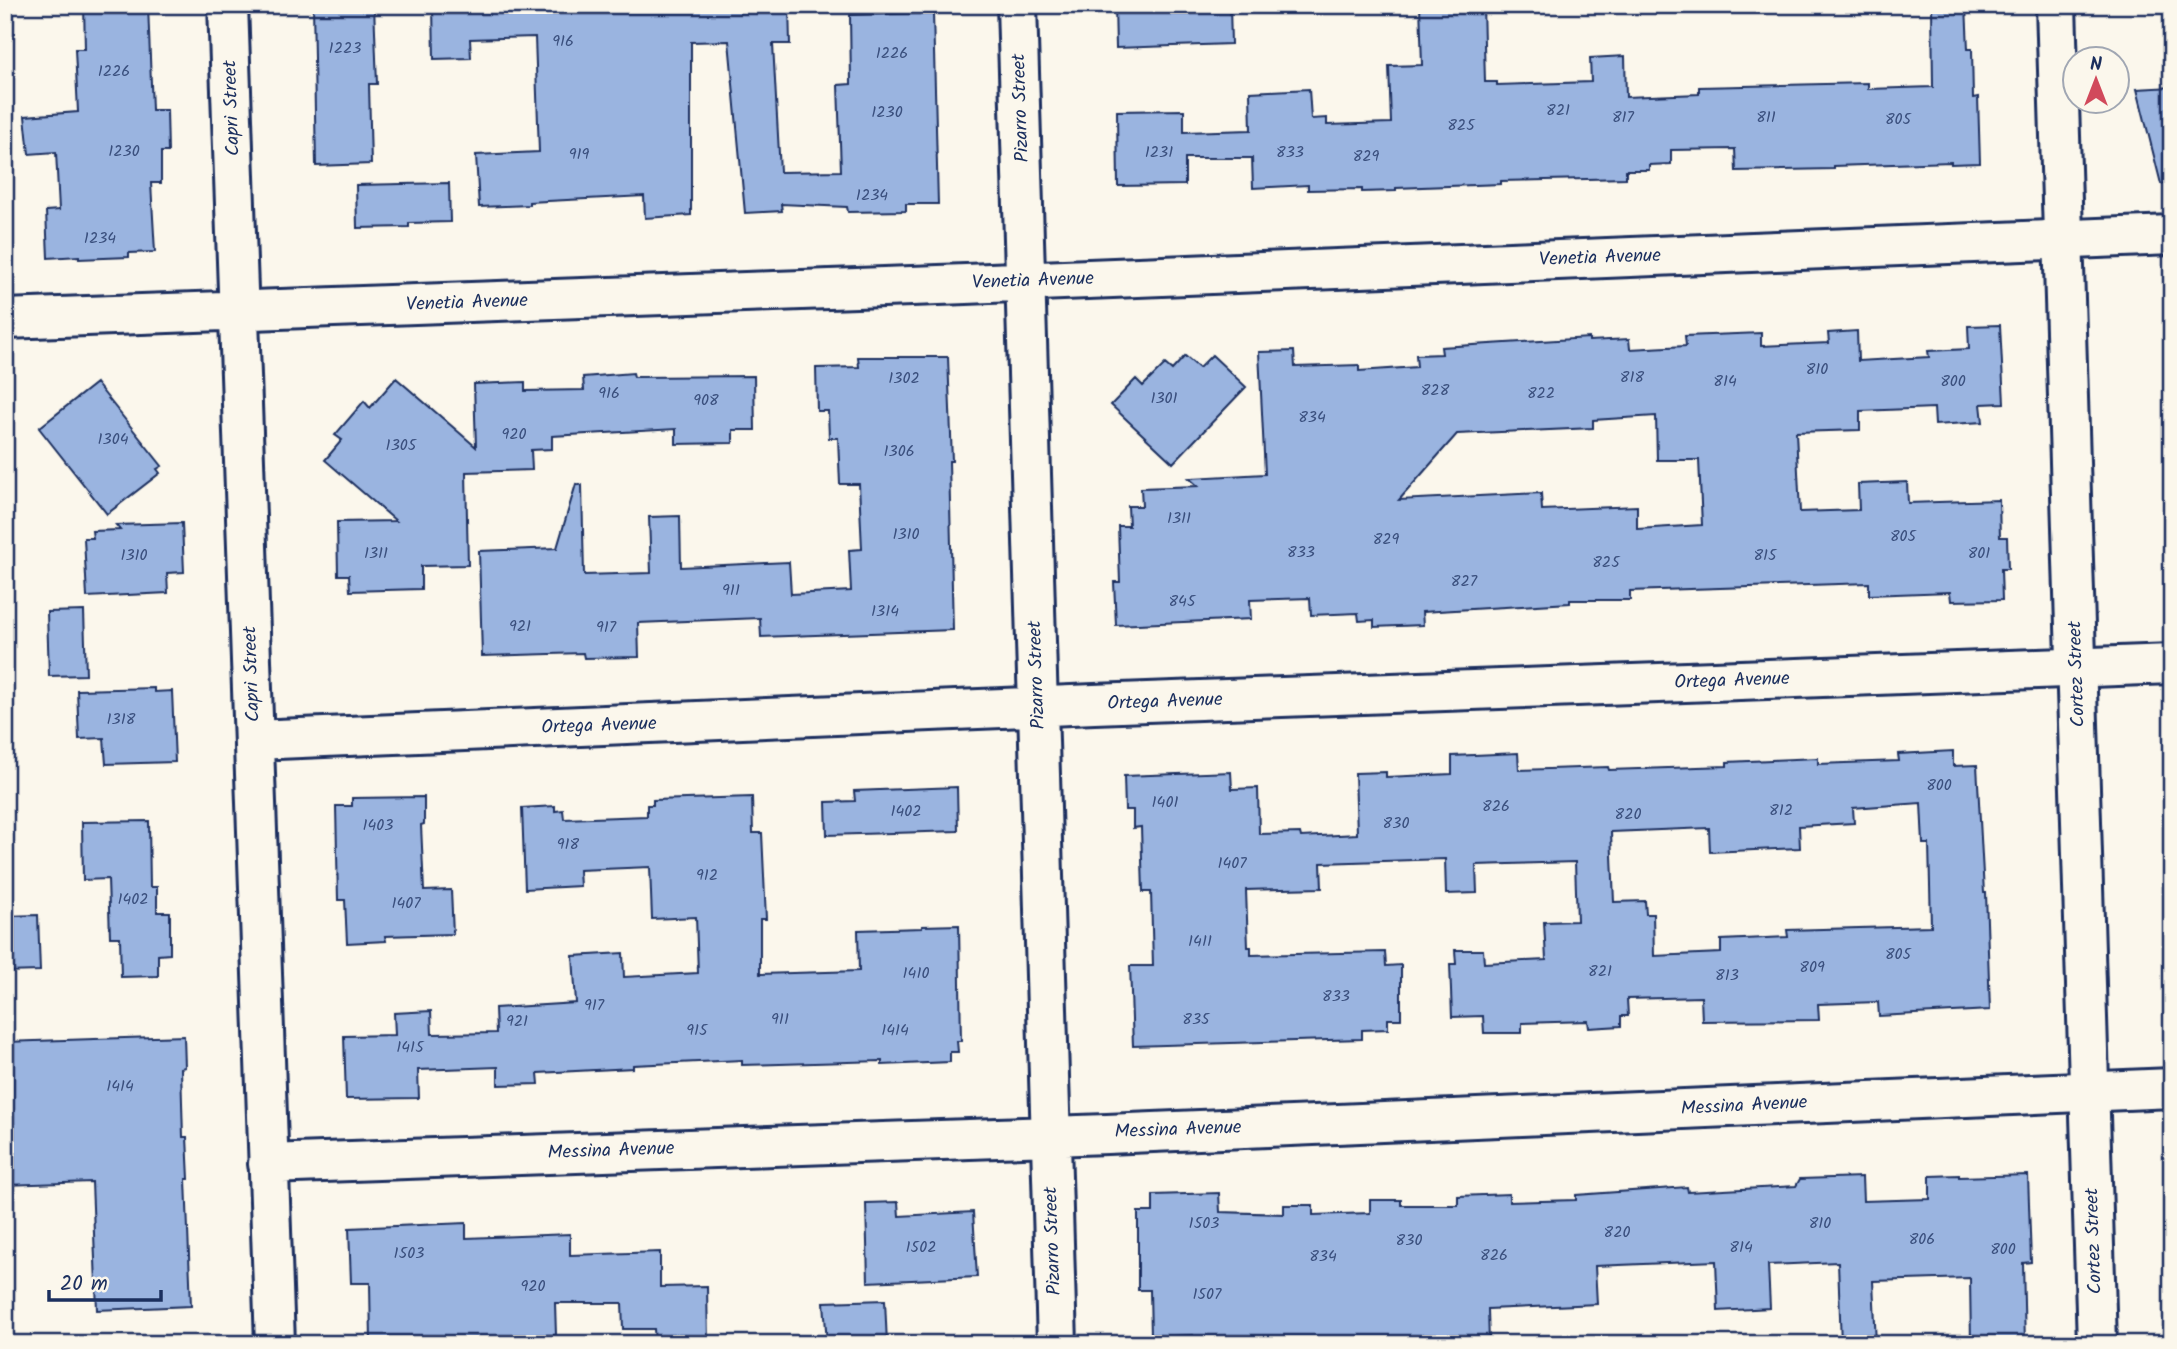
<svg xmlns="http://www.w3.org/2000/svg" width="2177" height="1349" viewBox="0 0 2177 1349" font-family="Kalam,sans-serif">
	<rect width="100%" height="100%" fill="#fbf7ec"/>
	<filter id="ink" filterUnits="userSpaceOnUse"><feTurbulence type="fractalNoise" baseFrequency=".0143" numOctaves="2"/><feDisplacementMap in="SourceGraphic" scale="14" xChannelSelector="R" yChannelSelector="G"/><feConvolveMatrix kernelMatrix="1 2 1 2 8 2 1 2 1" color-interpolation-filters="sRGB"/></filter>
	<g filter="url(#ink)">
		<!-- building -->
		<path fill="#9ab4e0" stroke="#1b2f5e" stroke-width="2" fill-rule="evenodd" d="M84,5H148L152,110H167L168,152H161V183H151L155,252L129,253V257L79,259V256L48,258L46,211L59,210L56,152L29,154L25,116L78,112L75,49H85Z
			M313,5H374L377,84H369L371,164L316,166Z
			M433,5H789L790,44H773L780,172L841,171L838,85L851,84L850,15L933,13L938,204H906V211L848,212L847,207L781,204L782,211L745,213L729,41L691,42V215L645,218L644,196L529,202V205L479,207L476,155L539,152L535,37L470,39L471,58L434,59Z
			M1115,5H1230L1231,44L1116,48Z
			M1420,5H1483L1485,82H1497V85L1591,82L1590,58L1625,56L1626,97L1699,94V87L1868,83V89L1933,87L1932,5H1966L1968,49H1972L1973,98L1978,97L1980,163L1951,164V162L1834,166V169L1736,171L1735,149L1671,150V164L1649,165V170H1626V178L1501,181V184L1396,188V191L1362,192V189L1308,190V185L1253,188L1252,158H1185V185L1118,186L1117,111L1184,110V132L1251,130L1250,92L1309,89L1311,119L1327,118V125L1391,123L1389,66L1422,65Z
			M2172,87V183L2161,184L2137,89Z
			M449,183L450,222L409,223V227L357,228L356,185Z
			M2000,325L2004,403L1981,404L1983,422L1935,425L1934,408L1860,411V430L1796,432L1800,512L1859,510L1858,484L1907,482L1908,503L1999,500L2000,537H2007L2008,569H2001L2002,600L1951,601L1950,592L1869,595V583L1630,591V600H1570V603L1422,612L1423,625L1374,627V620L1359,621L1358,613L1311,615L1310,598L1250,600L1251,619L1116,625L1114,582H1120L1118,526H1129L1128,506H1142L1141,488L1198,486L1189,478L1265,474L1259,352L1294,351L1295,367L1359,365V371L1417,367L1416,355L1442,354L1441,347L1589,338V341L1629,339L1630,349L1686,346L1685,336L1761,333V346L1829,343L1828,333L1857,331L1858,361L1929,357L1928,351L1969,349L1968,326ZM1656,416L1657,460H1699L1702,525L1637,529V506L1542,510L1541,493L1399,500L1457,434L1593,428V420Z
			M1212,355L1246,387L1173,463L1111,405L1136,379L1143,386L1165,364L1172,370L1185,356L1199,368Z
			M858,357H948L952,461H949L953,630L761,637L760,618L638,623L639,657L584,658L583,653L482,656L479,551L557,548L576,484L582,485L584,575L651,573L649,517L680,516L681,567L789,562L791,594L851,591L849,550L862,549L859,484H840L838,438H829L828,411H817L816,368L859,367Z
			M633,373L634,377L754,376L755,430H733V443L676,444V429L552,436V449L531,450L532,470L466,472L468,565L421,566V589L350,591L349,575H338L337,522L396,521L325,460L342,440L335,435L364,401L370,408L396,378L476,447L474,384L525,382V391L584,390L583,377Z
			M96,383L162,466L157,469L160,473L107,514L39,428Z
			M182,523L184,572L167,573L168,593L87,597L84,538H93L92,531L120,530L116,525Z
			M84,611L86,675L49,676L47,612Z
			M154,688V692L172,691L175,762L106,764L104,738L79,739L77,690Z
			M1953,751V766L1977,765L1984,893H1986L1990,1010L1879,1016L1878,1002L1818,1004L1819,1020L1702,1021L1701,997L1627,999L1628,1016H1621V1026L1589,1028L1588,1021L1522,1023V1033H1484L1483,1016L1452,1017L1450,964H1456L1455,950H1483L1484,963L1546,960L1544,922L1577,921L1575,862L1476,865L1477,893L1446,894L1445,859L1321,863L1322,888L1246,890L1248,947H1251V955L1385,952L1386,966L1401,965V1019H1388V1029L1362,1030V1039L1133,1046L1130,966H1153L1151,892H1143L1141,827L1133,828V810H1125L1124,776L1231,772L1232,789L1258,788L1259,834L1300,833L1301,837L1357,834L1355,773L1386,772V777L1452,774V756L1518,753L1519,770L1608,767L1609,770L1727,766V762L1818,758V764L1899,761L1898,754ZM1921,803L1923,844H1929L1931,926L1787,930L1788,937L1721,940V953L1654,956L1653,914H1646L1645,901L1614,902L1611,832L1709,828L1710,852L1800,848L1799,826L1854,823L1853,808Z
			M957,787L958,831L827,835L826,802L855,801L854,791Z
			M424,797V824L421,825L424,891L451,890L453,934L385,936L386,941L347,943L345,900H338L336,806H352V798Z
			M752,797L753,833H762L766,919H760V974L859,971L858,930L922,928V926L959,925L961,1041H957L958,1052H950V1062L882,1065V1061L742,1065V1060L633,1065V1068L538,1073L539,1084L498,1085V1067L418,1070L419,1098L346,1099L344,1036L395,1035L394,1013L431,1011L432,1034L496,1033L495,1008L576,1003L573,956L623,953L624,977L698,973L696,917L652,919L650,867L579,870L580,886L525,889L522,808L555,806V811L563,810L564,819L647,816V805H653V800Z
			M149,821L150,887H157V912H170V954L158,955V976L121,977L120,937H110L108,879L83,880L82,822Z
			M38,915L40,971L5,972V916Z
			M184,1036L185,1067L181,1068L183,1137H187L189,1179H186L191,1306L97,1310L92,1182L5,1185V1042Z
			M1959,1175V1177L2028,1175L2031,1262L2023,1263L2025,1344H1971L1970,1278L1873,1281L1876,1344H1841L1838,1262L1768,1265L1770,1308L1718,1311L1716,1261L1595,1266L1597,1304L1488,1309L1489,1344H1193V1335L1151,1337L1150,1290H1138V1212H1153V1195L1219,1193L1220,1212L1284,1214V1205H1313V1215L1370,1213V1200H1401V1205H1458V1196L1509,1194V1202L1576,1200V1195L1687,1187L1688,1192L1796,1186L1800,1179L1862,1177L1863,1201L1930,1199V1176Z
			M898,1202L899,1216L973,1212L977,1277L868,1282L866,1203Z
			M466,1223V1238L570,1234V1255L660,1252V1287L707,1286L708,1344H655L654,1329H623L622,1303H555L556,1335L450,1339L451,1344H371L370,1283H351L349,1228Z
			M885,1300L887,1344H827L824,1302Z"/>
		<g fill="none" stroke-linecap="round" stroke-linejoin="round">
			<defs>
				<path id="minor" d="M228,5L275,1344
					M1017,5L1057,1344
					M5,319L966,284L2172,235
					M254,740L1094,704L2172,664
					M268,1164L1107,1134L2172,1088"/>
				<path id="tertiary" d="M2056,5L2097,1344"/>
			</defs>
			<!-- minor casing -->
			<use href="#minor" stroke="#1b2f5e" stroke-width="44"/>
			<!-- tertiary casing -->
			<use href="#tertiary" stroke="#1b2f5e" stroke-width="44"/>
			<!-- minor -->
			<use href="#minor" stroke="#fbf7ec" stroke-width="38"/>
			<!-- tertiary -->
			<use href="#tertiary" stroke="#fbf7ec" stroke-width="38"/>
		</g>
	</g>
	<g text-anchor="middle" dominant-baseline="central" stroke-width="5" stroke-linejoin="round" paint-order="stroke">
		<!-- number labels -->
		<g font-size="16" fill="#3b507e">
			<text x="563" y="41">916</text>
			<text x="345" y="48">1223</text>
			<text x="892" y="53">1226</text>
			<text x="114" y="71">1226</text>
			<text x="1558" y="110">821</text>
			<text x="887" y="112">1230</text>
			<text x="1623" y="117">817</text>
			<text x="1766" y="117">811</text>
			<text x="1898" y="119">805</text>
			<text x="1461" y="125">825</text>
			<text x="124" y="151">1230</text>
			<text x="1159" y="152">1231</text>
			<text x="1290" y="152">833</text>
			<text x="579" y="154">919</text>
			<text x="1366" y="156">829</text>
			<text x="872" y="195">1234</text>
			<text x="100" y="238">1234</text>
			<text x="1817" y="369">810</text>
			<text x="1632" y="377">818</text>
			<text x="904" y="378">1302</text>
			<text x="1725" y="381">814</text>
			<text x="1953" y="381">800</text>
			<text x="1435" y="390">828</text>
			<text x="609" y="393">916</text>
			<text x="1541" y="393">822</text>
			<text x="1164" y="398">1301</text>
			<text x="706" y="400">908</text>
			<text x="1312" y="417">834</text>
			<text x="514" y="434">920</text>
			<text x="113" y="439">1304</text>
			<text x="401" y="445">1305</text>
			<text x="899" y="451">1306</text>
			<text x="1179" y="518">1311</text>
			<text x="906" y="534">1310</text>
			<text x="1903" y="536">805</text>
			<text x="1386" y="539">829</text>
			<text x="1301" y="552">833</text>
			<text x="376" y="553">1311</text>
			<text x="1979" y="553">801</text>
			<text x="134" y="555">1310</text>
			<text x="1765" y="555">815</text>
			<text x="1606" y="562">825</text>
			<text x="1464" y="581">827</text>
			<text x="731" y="590">911</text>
			<text x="1182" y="601">845</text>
			<text x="885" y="611">1314</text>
			<text x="520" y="626">921</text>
			<text x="606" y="627">917</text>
			<text x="121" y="719">1318</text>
			<text x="1939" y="785">800</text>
			<text x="1165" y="802">1401</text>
			<text x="1496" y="806">826</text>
			<text x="1781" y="810">812</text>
			<text x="906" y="811">1402</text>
			<text x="1628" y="814">820</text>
			<text x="1396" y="823">830</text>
			<text x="378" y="825">1403</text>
			<text x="568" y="844">918</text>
			<text x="1232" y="863">1407</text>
			<text x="707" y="875">912</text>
			<text x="133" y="899">1402</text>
			<text x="406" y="903">1407</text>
			<text x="1200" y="941">1411</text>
			<text x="1898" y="954">805</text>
			<text x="1812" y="967">809</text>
			<text x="1600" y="971">821</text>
			<text x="916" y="973">1410</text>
			<text x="1727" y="975">813</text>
			<text x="1336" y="996">833</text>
			<text x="594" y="1005">917</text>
			<text x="780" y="1019">911</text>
			<text x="1196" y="1019">835</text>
			<text x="517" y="1021">921</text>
			<text x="697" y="1030">915</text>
			<text x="895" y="1030">1414</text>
			<text x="410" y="1047">1415</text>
			<text x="120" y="1086">1414</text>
			<text x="1204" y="1223">1503</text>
			<text x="1820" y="1223">810</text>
			<text x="1617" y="1232">820</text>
			<text x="1922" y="1239">806</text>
			<text x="1409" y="1240">830</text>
			<text x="921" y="1247">1502</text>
			<text x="1741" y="1247">814</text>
			<text x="2003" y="1249">800</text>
			<text x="409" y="1253">1503</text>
			<text x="1494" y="1255">826</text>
			<text x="1323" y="1256">834</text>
			<text x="533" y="1286">920</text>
			<text x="1207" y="1294">1507</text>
		</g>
		<!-- street labels -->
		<g font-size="19" fill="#1b2f5e" stroke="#fbf7ec">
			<text transform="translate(232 108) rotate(-92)">Capri Street</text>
			<text transform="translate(1021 108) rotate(-92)">Pizarro Street</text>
			<text transform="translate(1600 258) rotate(-2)">Venetia Avenue</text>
			<text transform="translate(1033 281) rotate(-2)">Venetia Avenue</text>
			<text transform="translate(467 303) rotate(-2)">Venetia Avenue</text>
			<text transform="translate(252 674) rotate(-92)">Capri Street</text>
			<text transform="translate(2077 674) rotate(-92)">Cortez Street</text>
			<text transform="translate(1037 675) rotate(-92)">Pizarro Street</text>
			<text transform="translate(1732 681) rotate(-2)">Ortega Avenue</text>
			<text transform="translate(1165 702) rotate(-2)">Ortega Avenue</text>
			<text transform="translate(599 726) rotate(-2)">Ortega Avenue</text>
			<text transform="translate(1744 1106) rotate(-3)">Messina Avenue</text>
			<text transform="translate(1178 1130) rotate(-2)">Messina Avenue</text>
			<text transform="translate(611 1151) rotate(-2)">Messina Avenue</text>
			<text transform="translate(1053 1241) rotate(-92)">Pizarro Street</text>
			<text transform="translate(2094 1241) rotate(-92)">Cortez Street</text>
		</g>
	</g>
	<!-- margin -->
	<rect width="2177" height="1349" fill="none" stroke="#fbf7ec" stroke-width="28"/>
	<rect x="14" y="14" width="2149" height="1321" fill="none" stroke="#1b2f5e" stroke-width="2.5" filter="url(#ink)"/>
	<!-- north arrow -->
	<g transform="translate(2096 80)"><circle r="33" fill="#fbf7ec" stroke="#a1a7b3" stroke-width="2"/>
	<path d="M0-5L12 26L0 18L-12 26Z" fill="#d1495b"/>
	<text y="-10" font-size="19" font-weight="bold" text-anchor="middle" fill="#1b2f5e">N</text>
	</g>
	<!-- scale -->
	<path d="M49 1290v10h112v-10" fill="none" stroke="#1b2f5e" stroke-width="3.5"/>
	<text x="60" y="1290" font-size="21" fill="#1b2f5e" stroke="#fbf7ec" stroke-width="5" paint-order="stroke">20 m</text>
</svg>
